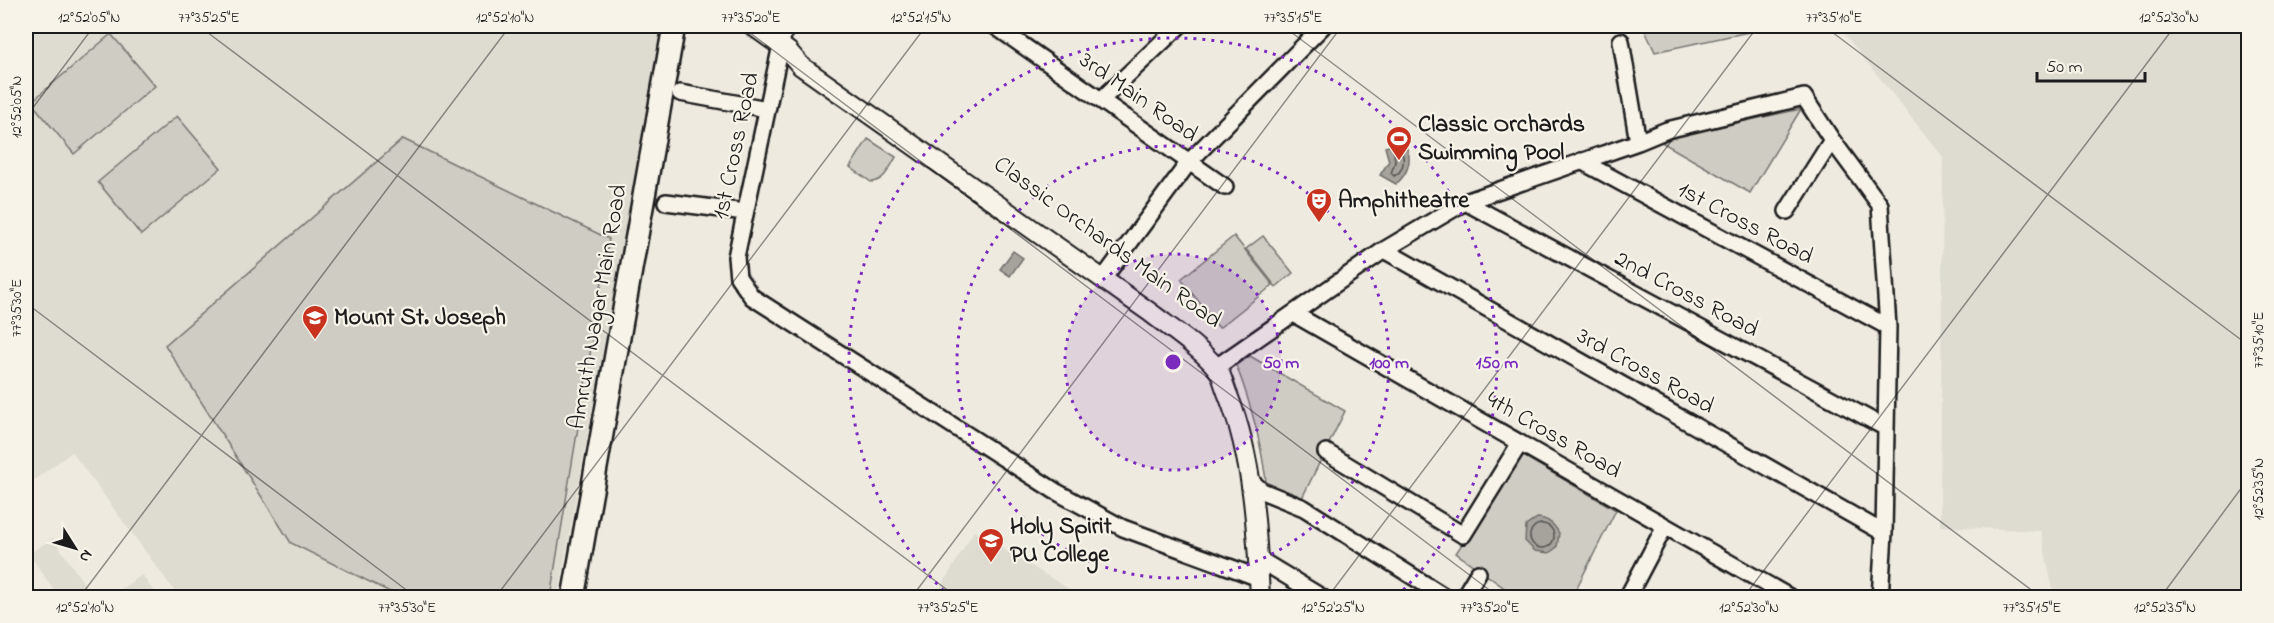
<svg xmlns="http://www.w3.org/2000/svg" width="2274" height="623" viewBox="0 0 2274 623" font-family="'Indie Flower',sans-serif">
	<rect width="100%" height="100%" fill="#eeeae0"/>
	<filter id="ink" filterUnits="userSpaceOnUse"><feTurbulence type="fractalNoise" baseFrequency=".0167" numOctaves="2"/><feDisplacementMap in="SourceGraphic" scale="12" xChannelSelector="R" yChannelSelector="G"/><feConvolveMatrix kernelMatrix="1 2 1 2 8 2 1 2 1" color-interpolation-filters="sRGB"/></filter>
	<g filter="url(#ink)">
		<!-- built -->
		<path fill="#dedbd1" d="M26,26H662L558,597H179L72,452L26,486Z
			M1838,26H2248V597H2054L2041,531L1940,526L1943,157Z
			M974,531L1082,597H935Z
			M53,538L93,597H59L29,554Z
			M142,575L158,597H109Z"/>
		<!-- green -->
		<path fill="#cfccc3" stroke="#767470" stroke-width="1.5" d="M1643,26H1777L1655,52Z
			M111,34L155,86L74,154L31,102Z
			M1801,109L1750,193L1658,140Z
			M177,116L221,168L141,235L98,182Z
			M403,139L609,239L550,597H400L291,543L165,345Z
			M868,139L896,157C890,167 884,182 871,182L850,167Z
			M1234,236L1273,285L1219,328L1181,279Z
			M1263,236L1293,273L1276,287L1246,249Z
			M1250,356L1345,411L1301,500L1267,489C1262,446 1252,406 1236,365Z
			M1522,455L1616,510L1572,597H1517L1456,553Z"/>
		<!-- water -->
		<path fill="#a6a39d" stroke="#6f6d69" stroke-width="1.5" d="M1403,142C1414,157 1409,173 1396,184L1380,175L1389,161L1385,147Z
			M1013,251L1023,258L1010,276L1000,269Z
			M1537,518C1548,518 1554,524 1559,533L1557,547L1549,553L1535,551L1525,541L1526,526Z"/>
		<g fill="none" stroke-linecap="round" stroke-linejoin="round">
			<!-- shore -->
			<path stroke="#535250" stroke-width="1.5" d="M1400,149C1406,158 1404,171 1394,176L1391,173L1395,162L1394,152Z
				M1530 536a12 12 0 1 1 24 0a12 12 0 1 1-24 0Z"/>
			<defs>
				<path id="minor" d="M785,26L736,257L738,277L752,297L1055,491L1123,528L1259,578
					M995,26L1225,187
					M1621,41L1638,142
					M680,93L767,109
					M1101,100L1179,26
					M1581,161L1888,327
					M666,202L745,212
					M1465,202L1886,428
					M1787,211L1832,140
					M1384,250L1884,533
					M1103,279L1189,162L1323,26
					M1294,314L1791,598
					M1215,368L1384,250L1465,202L1638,142L1667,130L1804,97L1832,140L1880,205L1888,327L1884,533L1880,598
					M1326,452L1463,535L1520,443
					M1249,479L1262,491L1304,508L1447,598
					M1257,558L1323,598
					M1463,598L1478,573
					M1627,598L1665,526"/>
				<path id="tertiary" d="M753,26L788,51L801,66L1151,313C1170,328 1208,353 1220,373C1223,380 1225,388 1228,395C1253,458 1257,530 1260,598"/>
				<path id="secondary" d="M573,598L674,26"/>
			</defs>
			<!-- minor casing -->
			<use href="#minor" stroke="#1c1c1c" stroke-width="20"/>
			<!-- tertiary casing -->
			<use href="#tertiary" stroke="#1c1c1c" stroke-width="22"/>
			<!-- secondary casing -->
			<use href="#secondary" stroke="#1c1c1c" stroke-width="26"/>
			<!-- minor -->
			<use href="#minor" stroke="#f7f3e8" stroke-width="15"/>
			<!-- tertiary -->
			<use href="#tertiary" stroke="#f7f3e8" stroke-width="18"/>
			<!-- secondary -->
			<use href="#secondary" stroke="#f7f3e8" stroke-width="21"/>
		</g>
	</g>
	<!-- ticks -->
	<path fill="none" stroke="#1c1c1c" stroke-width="1.5" stroke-opacity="0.45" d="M199,26L958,598M741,26L1500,598M1283,26L2042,598M1824,26L2248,345M26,117L94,26M26,303L417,598M79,598L510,26M495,598L926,26M911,598L1342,26M1327,598L1758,26M1743,598L2175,26M2160,598L2248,479"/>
	<!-- distance rings -->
	<circle cx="1173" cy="362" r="108" fill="#7b2cbf" fill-opacity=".12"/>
	<g fill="none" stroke="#7b2cbf" stroke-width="3" stroke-dasharray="3 6">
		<circle cx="1173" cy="362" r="108"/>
		<circle cx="1173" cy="362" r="216"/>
		<path d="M950 597A324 324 0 1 1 1396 597"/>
	</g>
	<!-- icons -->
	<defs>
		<symbol id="stadium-pin" viewBox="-11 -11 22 30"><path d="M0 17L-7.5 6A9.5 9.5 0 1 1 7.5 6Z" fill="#c8321e" stroke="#f7f3e8"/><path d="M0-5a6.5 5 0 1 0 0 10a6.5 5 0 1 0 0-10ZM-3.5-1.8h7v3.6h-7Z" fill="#fff"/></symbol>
		<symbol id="theatre-pin" viewBox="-11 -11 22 30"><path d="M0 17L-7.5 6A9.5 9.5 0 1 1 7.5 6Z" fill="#c8321e" stroke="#f7f3e8"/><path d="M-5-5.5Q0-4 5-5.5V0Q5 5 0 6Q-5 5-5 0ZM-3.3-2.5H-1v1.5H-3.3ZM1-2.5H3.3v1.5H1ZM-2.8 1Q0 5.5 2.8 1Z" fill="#fff"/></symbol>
		<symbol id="school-pin" viewBox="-11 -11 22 30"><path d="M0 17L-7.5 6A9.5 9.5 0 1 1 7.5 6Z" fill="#c8321e" stroke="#f7f3e8"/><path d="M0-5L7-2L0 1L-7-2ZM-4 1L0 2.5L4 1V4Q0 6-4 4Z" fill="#fff"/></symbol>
	</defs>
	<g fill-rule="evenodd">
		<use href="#stadium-pin" x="1384" y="124" width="30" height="40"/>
		<use href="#theatre-pin" x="1304" y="186" width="30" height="40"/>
		<use href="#school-pin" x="300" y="303" width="30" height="40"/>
		<use href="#school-pin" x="976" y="526" width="30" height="40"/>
	</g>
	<g text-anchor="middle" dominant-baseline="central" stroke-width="4.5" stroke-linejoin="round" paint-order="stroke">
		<!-- street labels -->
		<g font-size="24" fill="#1c1c1c" stroke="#f7f3e8">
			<text transform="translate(1138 98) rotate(35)">3rd Main Road</text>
			<text transform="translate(737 146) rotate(-78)">1st Cross Road</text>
			<text transform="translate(1745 224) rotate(28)">1st Cross Road</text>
			<text transform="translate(1107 243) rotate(36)">Classic Orchards Main Road</text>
			<text transform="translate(1686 295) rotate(28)">2nd Cross Road</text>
			<text transform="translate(599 307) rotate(-80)">Amruth Nagar Main Road</text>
			<text transform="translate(1645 372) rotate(29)">3rd Cross Road</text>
			<text transform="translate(1553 436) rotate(30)">4th Cross Road</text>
		</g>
		<!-- poi labels -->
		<g font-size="24" font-weight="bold" fill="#1c1c1c" stroke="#f7f3e8" text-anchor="start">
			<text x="1418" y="125">Classic Orchards<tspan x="1418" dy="28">Swimming Pool</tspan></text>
			<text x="1338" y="201">Amphitheatre</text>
			<text x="334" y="318">Mount St. Joseph</text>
			<text x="1010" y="527">Holy Spirit<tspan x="1010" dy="28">PU College</tspan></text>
		</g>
	</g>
	<circle cx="1173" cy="362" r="9" fill="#7b2cbf" stroke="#f7f3e8" stroke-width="3"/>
	<g font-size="18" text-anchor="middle" font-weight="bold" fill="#7b2cbf" stroke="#f7f3e8" stroke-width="4.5" stroke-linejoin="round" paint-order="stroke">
		<text x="1281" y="368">50 m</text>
		<text x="1389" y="368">100 m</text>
		<text x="1497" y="368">150 m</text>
	</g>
	<!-- margin -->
	<rect width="2274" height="623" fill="none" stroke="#f7f3e8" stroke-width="66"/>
	<!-- north arrow -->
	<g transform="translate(75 548) rotate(127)" stroke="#f7f3e8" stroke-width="4.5" paint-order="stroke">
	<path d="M0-4.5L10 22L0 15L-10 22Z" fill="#1c1c1c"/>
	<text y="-9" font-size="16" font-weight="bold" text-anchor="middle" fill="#1c1c1c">N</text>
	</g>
	<!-- scale -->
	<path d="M2037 72v9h108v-9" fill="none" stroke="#1c1c1c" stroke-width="3"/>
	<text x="2046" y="72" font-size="18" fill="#1c1c1c" stroke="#f7f3e8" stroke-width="4.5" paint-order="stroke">50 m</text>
	<rect x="33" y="33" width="2208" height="557" fill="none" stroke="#1c1c1c" stroke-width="2"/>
	<g font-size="15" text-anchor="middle" fill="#1c1c1c">
		<text x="89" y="22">12°52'05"N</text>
		<text x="209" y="22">77°35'25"E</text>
		<text x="505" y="22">12°52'10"N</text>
		<text x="751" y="22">77°35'20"E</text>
		<text x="921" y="22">12°52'15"N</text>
		<text x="1293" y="22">77°35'15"E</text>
		<text x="1834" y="22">77°35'10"E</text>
		<text x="2169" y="22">12°52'30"N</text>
		<text transform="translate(16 107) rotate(-90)" y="5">12°52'05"N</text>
		<text transform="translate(16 308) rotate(-90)" y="5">77°35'30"E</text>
		<text transform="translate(2258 340) rotate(-90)" y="5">77°35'10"E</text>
		<text transform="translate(2258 489) rotate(-90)" y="5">12°52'35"N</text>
		<text x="85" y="612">12°52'10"N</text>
		<text x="407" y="612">77°35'30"E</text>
		<text x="948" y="612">77°35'25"E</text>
		<text x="1333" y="612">12°52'25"N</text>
		<text x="1490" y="612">77°35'20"E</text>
		<text x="1749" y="612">12°52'30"N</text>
		<text x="2032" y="612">77°35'15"E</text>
		<text x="2165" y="612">12°52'35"N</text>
	</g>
</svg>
